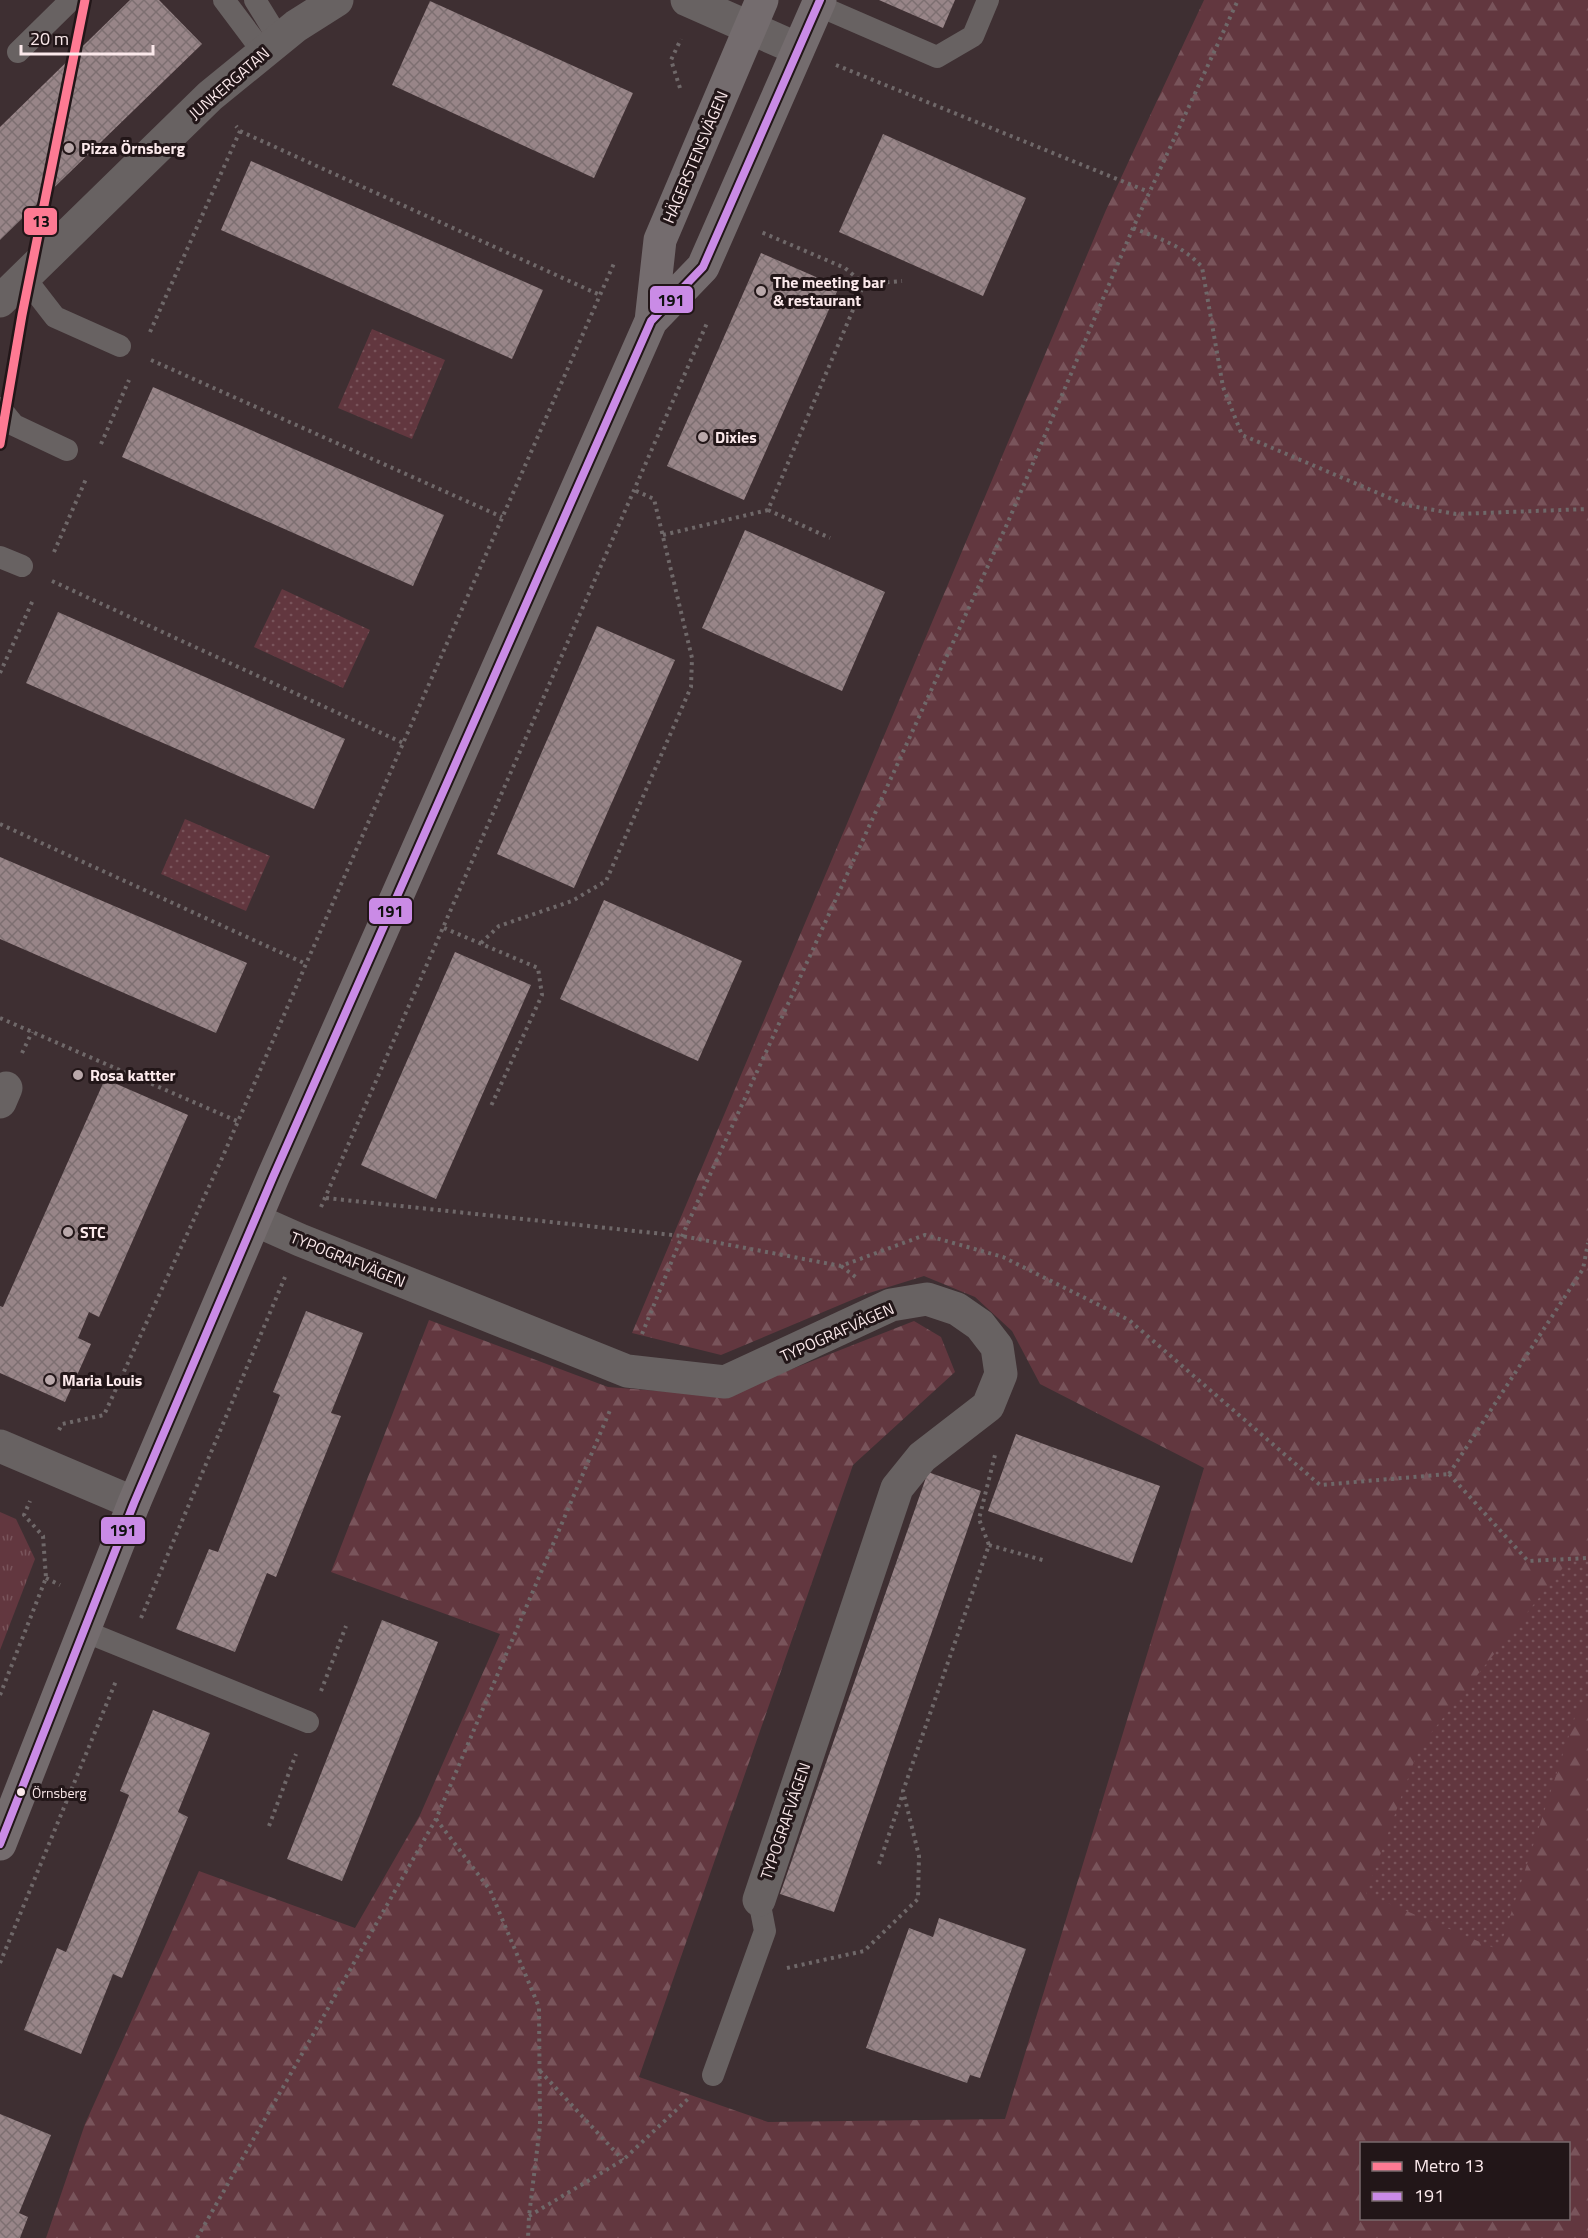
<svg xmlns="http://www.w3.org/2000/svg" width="1588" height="2238" viewBox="0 0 1588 2238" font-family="'Titillium Web',sans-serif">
	<defs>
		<pattern id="grass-tufts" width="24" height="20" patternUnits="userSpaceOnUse" patternTransform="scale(1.5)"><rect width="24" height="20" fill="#62373f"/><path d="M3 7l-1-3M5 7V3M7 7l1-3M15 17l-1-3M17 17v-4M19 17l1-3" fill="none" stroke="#79545b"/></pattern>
		<pattern id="forest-firs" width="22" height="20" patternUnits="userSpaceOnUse" patternTransform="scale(1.5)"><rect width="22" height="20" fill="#62373f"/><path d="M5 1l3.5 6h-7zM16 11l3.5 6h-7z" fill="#79545b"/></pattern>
		<pattern id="park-dots" width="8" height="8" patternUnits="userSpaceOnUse" patternTransform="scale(1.5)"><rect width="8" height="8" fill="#62373f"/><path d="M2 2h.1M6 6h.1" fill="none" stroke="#79545b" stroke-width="1.8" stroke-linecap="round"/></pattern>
		<pattern id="building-cross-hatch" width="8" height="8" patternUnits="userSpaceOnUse" patternTransform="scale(1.5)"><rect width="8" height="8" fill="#988588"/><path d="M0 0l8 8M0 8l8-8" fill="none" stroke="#7d6f71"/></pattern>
	</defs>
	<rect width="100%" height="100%" fill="#3e2f32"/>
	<!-- grass -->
	<path fill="url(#grass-tufts)" d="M0,1512L16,1519L35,1559L0,1650Z"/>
	<!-- forest -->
	<path fill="url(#forest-firs)" fill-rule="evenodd" d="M1204,0H1588V2238H46L85,2124L199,1871L355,1928L420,1815L500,1634L331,1572L429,1320L608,1387L723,1396L914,1321L941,1337L955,1372L853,1465L639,2077L768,2122L1005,2119L1204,1468L1040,1384L1012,1331L975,1297L924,1276L866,1294L721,1355L632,1333L1106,210ZM1362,2144H1568V2218H1362Z"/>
	<!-- park -->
	<path fill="url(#park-dots)" d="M372,329L445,360L412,439L338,408Z
		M282,589L370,630L343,688L254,647Z
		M185,819L270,856L246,911L161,874Z
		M1588,1558V1696L1575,1717L1499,1950L1366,1894L1419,1748L1570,1559Z"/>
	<!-- building -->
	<path fill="url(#building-cross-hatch)" d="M130,0H159L202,44L0,240V127Z
		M879,0H955L943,28Z
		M430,1L633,93L594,178L392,85Z
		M883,134L1026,198L983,296L839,232Z
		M251,161L543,290L512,359L221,230Z
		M761,253L839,287L744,500L667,466Z
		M153,387L444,515L413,586L122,457Z
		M745,530L885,592L842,691L702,628Z
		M58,612L345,739L314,809L26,683Z
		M597,626L675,660L574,888L497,854Z
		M0,857L247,963L216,1033L0,939Z
		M604,900L742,961L698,1061L560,999Z
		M455,952L531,985L436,1199L361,1165Z
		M105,1079L188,1115L99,1317L89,1312L78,1338L91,1344L65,1402L0,1373V1306L3,1307Z
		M306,1311L363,1333L331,1413L341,1416L276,1577L267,1573L235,1652L176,1629L209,1549L218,1552L280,1395L273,1392Z
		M1016,1434L1160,1486L1132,1563L988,1511Z
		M928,1472L981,1491L834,1912L780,1894Z
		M382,1620L438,1642L342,1881L287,1859Z
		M153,1710L210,1733L178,1812L188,1817L122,1978L113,1974L81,2054L24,2030L57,1948L66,1952L114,1833L129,1795L120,1791Z
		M939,1918L1026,1949L980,2078L970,2075L967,2083L866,2048L909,1928L933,1937Z
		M0,2114L51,2135L19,2213L28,2217L20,2238H0Z"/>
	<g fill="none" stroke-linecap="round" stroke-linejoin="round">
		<!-- path -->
		<path stroke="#6f6869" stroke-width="4" stroke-dasharray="3 4.5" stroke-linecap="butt" d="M836,65L1149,192
			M680,88L671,60L681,39
			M240,131L600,295
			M1133,228C1160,239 1182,245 1202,267L1223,387L1242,435L1406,505L1456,514L1588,509
			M864,284L902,281
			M150,332L240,131L236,126
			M151,360L502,517
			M101,444L129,380
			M768,510L830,538
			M663,535L768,510L864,284L845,268L761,232
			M54,552L86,479
			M52,581L403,743
			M0,673L33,600
			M0,824L306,964
			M444,928L538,968L542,995L491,1106
			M481,943L499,926L572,901L606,881L691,687L692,658L654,499L634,490
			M0,1018L237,1121
			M22,1053L32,1032
			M326,1198L682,1236L841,1266L925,1235L1003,1257L1129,1320L1320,1485L1449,1474
			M321,1207L707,323
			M841,1266L857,1278
			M642,1334L682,1236L1008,522L1133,228L1238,0
			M59,1430L62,1424L104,1415L223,1156L306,964L615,261
			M1449,1474L1583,1269L1588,1243
			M1449,1474L1528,1561L1588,1558
			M989,1545L1046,1561
			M46,1578L60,1585
			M141,1618L285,1277
			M321,1691L346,1626
			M0,1695L46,1578L43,1536L24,1515L30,1501
			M436,1819L490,1890L539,2007L540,2126L529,2216L528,2238
			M269,1826L296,1754
			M879,1864L903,1793
			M0,1963L116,1681
			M787,1968L864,1951L918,1899L919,1856L903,1791L989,1545L979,1519L996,1451
			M540,2071L623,2160
			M529,2216L623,2160L689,2098
			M197,2238L436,1819L611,1408"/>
		<!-- lane -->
		<path stroke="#686262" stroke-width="22" d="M224,0L263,52
			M255,0L279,39
			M817,5L937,57L973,36L988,0
			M18,52L71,0
			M24,277L55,317L120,346
			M0,408L14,425L67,450
			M0,557L22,566
			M84,1631L308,1722
			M713,2075L765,1931L759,1900"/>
		<!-- street -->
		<path stroke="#686262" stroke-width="33" d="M687,0L798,49
			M0,301L210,96L296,26L337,0
			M0,1102L6,1088
			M255,1220L300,1240L627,1371L725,1382L891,1305L927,1299L957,1309L980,1325L997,1347L1001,1374L988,1406L922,1457L897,1488L759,1900
			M0,1446L134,1503"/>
		<!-- secondary -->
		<path stroke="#746c6e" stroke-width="33" d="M651,321L703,267L820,0
			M0,1844L134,1503L273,1177L651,321L660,240L762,0"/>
		<defs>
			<path id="bus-1" d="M0,1844L134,1503L273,1177L651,321L703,267L820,0"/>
		</defs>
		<!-- bus-1 casing -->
		<use href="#bus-1" stroke="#221618" stroke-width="12"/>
		<!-- bus-1 -->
		<use href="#bus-1" stroke="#ca8be6" stroke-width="8"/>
		<defs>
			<path id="metro-1" d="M0,444L22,315L85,0"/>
		</defs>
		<!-- metro-1 casing -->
		<use href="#metro-1" stroke="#221618" stroke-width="14"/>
		<!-- metro-1 -->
		<use href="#metro-1" stroke="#fe7a93" stroke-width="9"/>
	</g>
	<!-- markers -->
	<g fill="#b9a8aa" stroke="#221618" stroke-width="2">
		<circle cx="69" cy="148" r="6"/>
		<circle cx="761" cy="291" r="6"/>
		<circle cx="703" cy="437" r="6"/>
		<circle cx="78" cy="1075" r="6"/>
		<circle cx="68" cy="1232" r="6"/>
		<circle cx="50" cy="1380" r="6"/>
	</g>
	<circle fill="#fbe9eb" stroke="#221618" stroke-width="2" cx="21" cy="1792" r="5"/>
	<g text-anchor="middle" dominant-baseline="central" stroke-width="6" stroke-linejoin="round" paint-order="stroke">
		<!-- bus labels -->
		<g font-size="14" fill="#fbe9eb" stroke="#221618" text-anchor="start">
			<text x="32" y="1792">Örnsberg</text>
		</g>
		<!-- street labels -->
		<g font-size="16" fill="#fbe9eb" stroke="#221618">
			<text transform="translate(229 83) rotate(-41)">JUNKERGATAN</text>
			<text transform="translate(695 157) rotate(-67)">HÄGERSTENSVÄGEN</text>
			<text transform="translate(348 1259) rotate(22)">TYPOGRAFVÄGEN</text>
			<text transform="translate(837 1332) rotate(-24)">TYPOGRAFVÄGEN</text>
			<text transform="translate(785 1821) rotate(-71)">TYPOGRAFVÄGEN</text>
		</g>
		<!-- poi labels -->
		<g font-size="16" font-weight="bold" fill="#fbe9eb" stroke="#221618" text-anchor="start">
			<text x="81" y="148">Pizza Örnsberg</text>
			<text x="773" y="282">The meeting bar<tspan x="773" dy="18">&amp; restaurant</tspan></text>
			<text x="715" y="437">Dixies</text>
			<text x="90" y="1075">Rosa kattter</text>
			<text x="80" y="1232">STC</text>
			<text x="62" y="1380">Maria Louis</text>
		</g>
	</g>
	<g stroke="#221618" stroke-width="2">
		<rect x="23" y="207" width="35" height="29" rx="6" fill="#fe7a93"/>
		<rect x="649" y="285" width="45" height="29" rx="6" fill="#ca8be6"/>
		<rect x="368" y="897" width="45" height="28" rx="6" fill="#ca8be6"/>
		<rect x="100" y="1516" width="46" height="29" rx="6" fill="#ca8be6"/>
	</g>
	<g font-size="16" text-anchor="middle" font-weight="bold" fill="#111">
		<text x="41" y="227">13</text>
		<text x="671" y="306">191</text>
		<text x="390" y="917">191</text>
		<text x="123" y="1536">191</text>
	</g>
	<!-- legend -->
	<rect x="1360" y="2142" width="210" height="78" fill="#221618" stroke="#796a6c" stroke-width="1.5"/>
	<rect x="1372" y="2162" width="30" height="9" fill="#fe7a93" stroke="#796a6c" stroke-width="1.5"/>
	<text x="1414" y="2172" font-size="18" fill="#fbe9eb">Metro 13</text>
	<rect x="1372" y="2192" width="30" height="9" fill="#ca8be6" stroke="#796a6c" stroke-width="1.5"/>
	<text x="1414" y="2202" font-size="18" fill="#fbe9eb">191</text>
	<!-- scale -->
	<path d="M21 45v9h132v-9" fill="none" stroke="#fbe9eb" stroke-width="3"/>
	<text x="30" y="45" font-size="18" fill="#fbe9eb" stroke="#221618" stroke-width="4.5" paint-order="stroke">20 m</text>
</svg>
